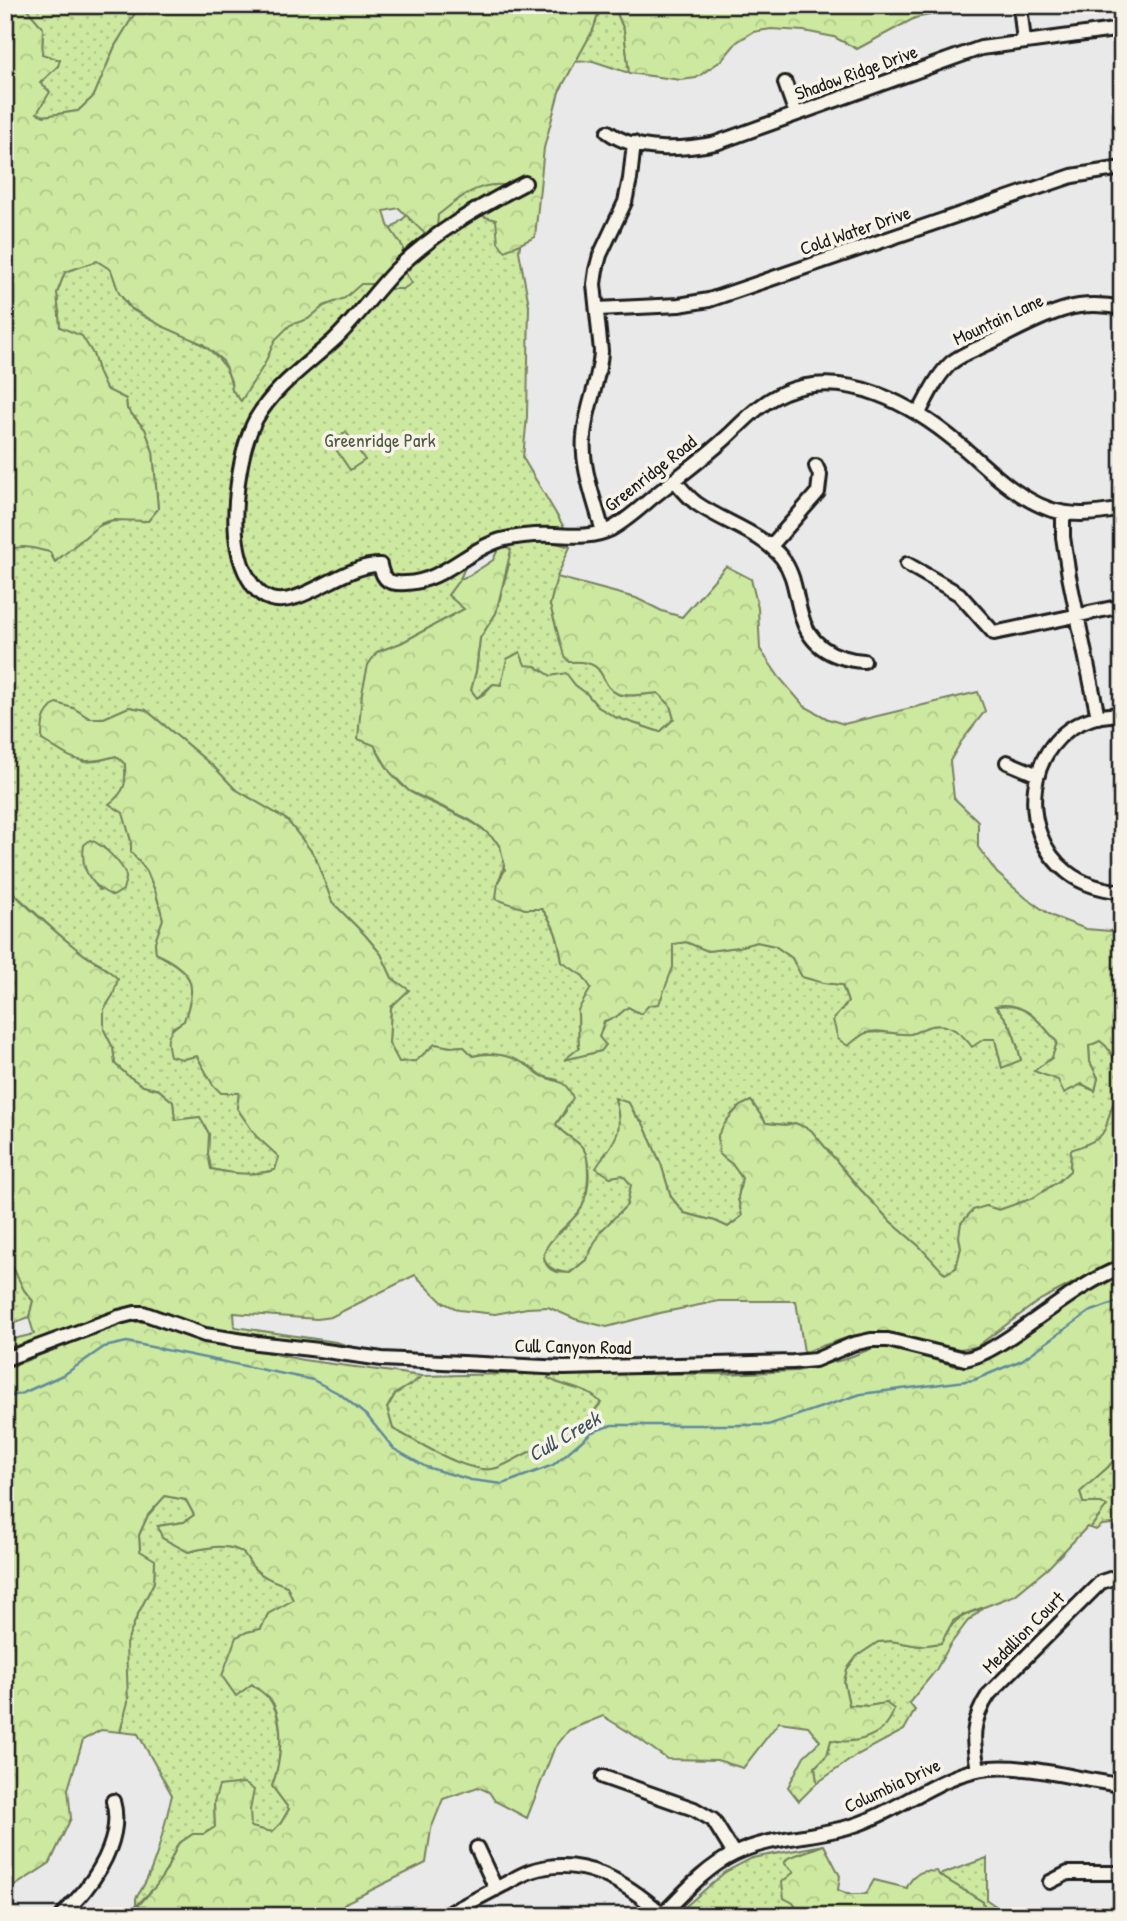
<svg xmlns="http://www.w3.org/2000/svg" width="1127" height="1921" viewBox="0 0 1127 1921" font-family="'Patrick Hand',sans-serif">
	<defs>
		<pattern id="green-dots" width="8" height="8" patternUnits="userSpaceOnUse" patternTransform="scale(1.75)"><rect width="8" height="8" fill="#cde9a0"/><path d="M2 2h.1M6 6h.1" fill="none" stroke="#afc789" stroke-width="1.8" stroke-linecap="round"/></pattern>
		<pattern id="forest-crowns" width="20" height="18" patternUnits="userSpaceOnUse" patternTransform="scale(1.75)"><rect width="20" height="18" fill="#cde9a0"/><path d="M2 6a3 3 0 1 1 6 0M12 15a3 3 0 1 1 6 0" fill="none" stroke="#afc789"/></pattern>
	</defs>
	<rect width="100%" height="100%" fill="#eae9ea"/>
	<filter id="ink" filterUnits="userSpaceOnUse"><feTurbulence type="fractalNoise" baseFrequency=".0143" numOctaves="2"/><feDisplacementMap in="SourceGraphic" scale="14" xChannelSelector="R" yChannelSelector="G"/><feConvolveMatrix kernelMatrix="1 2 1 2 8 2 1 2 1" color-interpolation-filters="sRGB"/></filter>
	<g filter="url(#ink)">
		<!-- green -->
		<path fill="url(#green-dots)" stroke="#74825e" stroke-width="2" fill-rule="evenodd" d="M26,5H140L115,46L94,96L78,111L44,116L37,113L40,83L58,66L42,54L43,28L30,13Z
			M607,7L617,13L624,30L629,73L593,61L574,62L593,30L599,12Z
			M496,166L524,224L519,251L529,305L527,416L523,458L568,534L473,549L460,579L448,595L465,609L401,643L377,652C377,669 371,738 376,749C384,764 395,781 409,791C440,812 527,829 498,882L525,909H542C555,925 559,941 562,962L583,976L592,988L578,1011L579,1048L566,1059L601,1051L599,1037L605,1021L616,1017L673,967L672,944L686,942L708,951L738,947L757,942L775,946L792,958L802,977L824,983L842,985L848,1002L866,1033L881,1032L910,1034L930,1026L942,1025L957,1029L963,1034L984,1039H995L1002,1067L1021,1060C1014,1034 1013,1025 995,1006C1026,1002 1039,1020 1057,1042L1052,1058L1035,1071C1054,1080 1076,1081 1095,1091L1098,1078L1090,1062L1089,1046L1100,1040C1117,1055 1125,1073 1117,1095C1116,1100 1112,1105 1111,1111C1108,1118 1108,1131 1102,1137C1096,1144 1080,1147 1071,1150L1070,1171L1059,1181L1033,1198L999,1210L986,1206L959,1236L961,1248L956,1268L945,1275L920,1247L891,1222L858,1187L811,1130L795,1123L785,1125L766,1123L751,1101C724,1111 725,1129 719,1154L732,1164L742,1178L738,1198L742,1216L728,1227L715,1221L684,1213L671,1197L661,1164L643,1123L635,1115L629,1103L615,1099C622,1125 621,1136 603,1157L610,1177L623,1175L631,1185L627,1205L601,1231L586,1260L570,1273C548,1272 534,1259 552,1239C557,1234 564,1230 568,1225C573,1218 585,1199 587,1192C589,1182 589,1168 587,1159C585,1140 563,1138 556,1124L566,1111L558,1080L542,1076L526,1064L486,1053L473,1056L463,1046L451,1047L435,1044L416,1061L399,1063L389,1043L391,1007L408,990L392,978L381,954L365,935L332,902L315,856L287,820L235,789L215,768L146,710L129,707L104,718H89L73,708L42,740L84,762L97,761L116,756L125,764L126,783L120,795L131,841V852L147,871L156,893L163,919L155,942L156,953C193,974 198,981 184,1021L172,1028L182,1059L197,1056L213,1085L239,1093L237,1108L245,1120L279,1157L275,1170C253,1176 233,1174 211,1169L208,1154L209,1134L200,1117L175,1120L173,1102L159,1090L143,1086L127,1075L115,1064L113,1048L104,1030V1009L113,995L101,964L81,953L54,930L5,885V553C19,541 35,549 50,552L55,562C91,531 97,515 148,521L158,509L153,452L145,429L127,409L126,399L106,390L99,374L93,354L60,327L57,293L65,272L97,261L112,270C116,284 120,299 131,309C135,312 141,314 145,317C180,336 227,344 232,390L287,318L412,211ZM103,847L123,869L126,879L99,890L84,867Z
			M549,541L570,547L557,577L550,605L565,656L569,662C611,659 596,684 618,694C626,698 648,694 658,693L670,705L674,719L660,732L615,717L598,707L587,694L575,685L566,674L551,676L535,666L501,685L493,684L477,698L471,690L476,671L480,638L496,613L509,564L501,543Z
			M5,1256H8L24,1290L33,1301L29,1317L5,1327Z
			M553,1373L548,1378C565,1389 587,1387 601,1402C581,1429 568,1437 536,1449C523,1454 511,1463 497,1468C471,1477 417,1441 393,1429L387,1408L395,1394L413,1383L422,1376Z
			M1122,1450V1523L1102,1525L1096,1530L1090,1528L1099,1517L1101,1503H1083L1080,1492L1108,1467Z
			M165,1496L186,1500L194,1515L184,1522L158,1526L188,1552C205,1548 228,1542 243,1553C247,1556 249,1563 253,1567C262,1577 274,1581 287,1586L293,1601L268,1614L261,1629L247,1632L252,1684C258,1689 268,1695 272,1703C285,1726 281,1763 272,1786L289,1809L281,1823L272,1832L250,1827V1810L214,1803L215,1827L204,1834H193L178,1844L166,1871L156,1886L136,1906V1898C157,1868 163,1830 172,1795L138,1734L120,1732L124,1720L126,1644L137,1616L154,1582L155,1561L140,1551L139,1535L148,1515Z
			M983,1608L967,1622L950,1645L936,1670L909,1703L915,1710L904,1730L857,1755L817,1783L815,1767L827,1755L831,1739L840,1742L886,1703L868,1706L849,1705L844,1682L847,1669L857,1656L878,1642L891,1641L919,1646L941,1643C953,1619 959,1617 983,1608Z
			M824,1845L788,1858L794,1872L793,1903L803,1916H694L685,1907L725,1872L752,1858Z
			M987,1858V1900L1010,1916H986L983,1902L939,1875Z"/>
		<!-- forest -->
		<path fill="url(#forest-crowns)" stroke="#74825e" stroke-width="2" d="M5,5H26L30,13L43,28L42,54L60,60L58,66L40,83L50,92L37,113L44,116L78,111L94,96L115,46L140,5H970V7L915,18L857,49L834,37L804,31L771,29L753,32L737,42L722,60L696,78L681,80L629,73L624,30L617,13L607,7L599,12L593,30L559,92L544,148L535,237L505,251L498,242L496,220L479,215L498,198L503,185C477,182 457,200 438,215L437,228L433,239L422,231L399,208L384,211L388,225L403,247L402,268L412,283L403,289H389L381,284H361L345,298L324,306L308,319L290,325L275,340L264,365L241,401L232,390L231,381L223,361L203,344L162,326L131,308L119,293L111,270L97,261L65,272L57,293L60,327L82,336L93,354L99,374L106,389L126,399L127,409L145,429L153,452L158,509L148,521L113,520L102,523L55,562L50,552C35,549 19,542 5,553Z
			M501,543L511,550L496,613L480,638L476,671L471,690L477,698L484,694L493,684L501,685L507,659L520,652L525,665L535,666L551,676L566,673L575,685L587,694L598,707L615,717L660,732L674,719L670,705L658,693C648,694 625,697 618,694C596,684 611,659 569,662L564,656L550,605L557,577L636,598L662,611L682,617L726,566L751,579L758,608L760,649L779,677L804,706L828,719L844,724L978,692L985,711L961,742L950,761L954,798L978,821V847L997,873L1026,898L1052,916L1086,929L1122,932V1066H1120L1106,1046L1100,1041L1089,1046L1090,1062L1098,1078L1095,1091L1082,1084L1064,1093L1058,1080L1034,1071L1052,1058L1057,1042C1040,1022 1025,1000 995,1006C1013,1025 1014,1035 1021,1060L1002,1068L995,1039H984L972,1047C962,1033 949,1022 931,1026C924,1027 917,1033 910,1034C896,1036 880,1028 866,1033C860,1035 853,1042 848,1046L838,1039L833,1020L848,1002L842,985L824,983L802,977L792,958L775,946L757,942L738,947L708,951L686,942L673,944V967L659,1004L649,1005L641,1014L628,1007L616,1017L604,1021L599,1037L606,1045L601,1051L564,1060L579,1048L578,1010L591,988L583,976L562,962C559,941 555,925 542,909H525L496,899L498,882L505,870L500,845L482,828L468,819L409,791L390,772L374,745L358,739L362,693L368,665L377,652L401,643L464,609L448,595L460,579L470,575L493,560Z
			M56,703L73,708L89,718H104L129,707L146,710L215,768L235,789L287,820L315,856L332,902L365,935L381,954L392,978L409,990L391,1007L389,1043L399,1062L416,1061L435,1044L450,1047L463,1046L473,1056C493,1051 511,1055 528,1066C533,1069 537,1074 542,1076C557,1083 565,1078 573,1098L556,1124C563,1138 585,1140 587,1159C589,1174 588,1193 582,1207C574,1224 535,1244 546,1264C551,1273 561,1273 570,1273L586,1260L601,1231L627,1205L631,1185L623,1175L610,1177L596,1168C615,1138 625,1136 615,1098L629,1103L635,1115L643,1123L661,1164L671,1197L684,1213L715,1221L728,1227L742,1216L738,1198L742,1178L732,1164L719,1154L718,1135L727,1120L740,1106L751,1101L766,1123L785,1125L795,1123L811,1130L858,1187L891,1222L920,1247L945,1274L956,1268L961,1248L959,1236L961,1223L973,1210L986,1206L999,1210L1033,1198L1059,1181L1070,1171L1071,1150C1116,1135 1099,1132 1117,1096L1122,1097V1260L1111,1263L1040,1300L976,1347L959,1349L879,1333L852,1336L804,1352L796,1301H719L660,1313L607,1327L575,1319L548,1307L527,1308L495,1314L459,1310L442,1302L415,1275L331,1317L317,1319L234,1313L235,1327L336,1342L363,1350L213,1331L149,1308L121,1311L47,1340L15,1346L5,1347V1341L34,1334L29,1317L33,1301L24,1290L8,1257L5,1256V885C28,908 53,930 78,950C91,961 106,966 118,979L113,995L104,1009V1030L113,1048L115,1064L127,1075L143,1086L159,1090L173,1102L175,1120L200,1117L209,1134L208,1154L211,1169C233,1174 253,1176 275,1170L279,1157L256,1136L237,1108L239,1093H221L213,1085L197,1056L182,1059L170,1056C165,1037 167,1031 184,1021C198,981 193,973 156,953L155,942L163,919L156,893L147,871L131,852V841L123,813L109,804C126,791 126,784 125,764L116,756C77,767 74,759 42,740C42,723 42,714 56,703Z
			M90,840C101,843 126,866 126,878C126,879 123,889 123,890L113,896C91,886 80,869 84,845Z
			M1122,1272V1450L1108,1467L1080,1492L1083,1503H1101L1107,1506L1090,1528L1087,1527L1048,1568L1015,1595L963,1615L953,1621L941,1643L919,1646L891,1641L878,1642L857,1656L847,1669L844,1682L849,1705L868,1706L886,1703L894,1709C887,1736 856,1745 831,1740L827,1755L815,1767L817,1783L799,1801L788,1787L804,1756L820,1741L808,1726L779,1722L743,1768L717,1760L667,1759L635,1736L603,1716L569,1730L554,1749L527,1818L495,1801L489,1792L478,1787L443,1799L431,1829L426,1863L347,1902L334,1916H129L156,1886L166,1871L178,1844L193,1834H204L215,1827L214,1802L219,1786L244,1783L254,1790L250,1810L251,1827L272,1832L281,1823L289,1809L272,1786C281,1763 285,1726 273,1703C269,1696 258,1690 252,1684L236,1696L222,1676L236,1637L247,1632L261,1629L268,1614L293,1600L287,1586C274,1581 262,1577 253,1567C249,1563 247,1556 243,1553C228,1542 205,1548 188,1552L162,1538L158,1526L184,1522L194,1515L186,1500L165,1496L148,1515L139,1535L140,1551L155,1560L154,1582L137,1616L126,1644L128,1702L120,1732L101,1730L83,1740L68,1789L71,1818L50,1863L7,1891L5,1896V1369L124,1322H145L187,1336L303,1360L422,1376L413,1383L395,1394L387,1408L393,1429C417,1441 470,1477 497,1468C511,1463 523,1454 536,1449C567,1437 581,1430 601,1403C588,1387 565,1388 548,1378L553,1373L723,1374L797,1371L842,1360L873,1348H895L955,1366H966L989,1359L1083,1294Z
			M824,1845L840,1876L838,1890L847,1894H866L874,1880L907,1888C909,1881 917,1872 926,1871C929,1871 933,1872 937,1871L939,1875L983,1902L986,1916H803L793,1903L784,1898L782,1882L794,1872L784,1863L788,1858Z"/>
		<!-- pitch -->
		<path fill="#cde9a0" stroke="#74825e" stroke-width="2" d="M346,432L365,460L350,470L331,442Z"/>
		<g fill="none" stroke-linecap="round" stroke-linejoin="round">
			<!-- stream -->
			<path stroke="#608a9b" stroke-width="2.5" d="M5,1398L23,1393L65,1374L104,1347L127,1342L313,1380L340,1394L368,1417L394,1449L426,1467L471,1480L503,1484L553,1465L592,1432L612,1425H768L861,1394L974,1380L1022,1360L1089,1312L1122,1300"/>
			<defs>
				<path id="minor" d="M1020,5L1024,42
					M785,83L796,114
					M608,132C637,153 683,150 716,143L981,48L1122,29
					M525,183C479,207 431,234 394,272C373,294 356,319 334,340C307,365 275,386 256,419C239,450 231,514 238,549C241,566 252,594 271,599C301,608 344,564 380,565C383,581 389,584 406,583C442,582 467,550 501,540C518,536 536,534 554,535C573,536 592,538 611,529C626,521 640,508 653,497C678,477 704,458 727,437C746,419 761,402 785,392C847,368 913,405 959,444C987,467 1013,496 1049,509C1073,517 1097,514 1122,509
					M597,309L679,305L709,300L1072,176L1122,168
					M919,413C928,396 936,377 951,363C961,354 977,349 989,343C1015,331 1051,310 1079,306C1093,304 1108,305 1122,308
					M674,480C681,488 688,497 696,503C723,522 762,533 782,558C795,575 795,594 801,614C809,646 833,659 864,661
					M1063,513V537L1069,576L1098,717
					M603,532C595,501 581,468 584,436C586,407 600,380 601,351L594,284L596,270L600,255L625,202L630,179L634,143
					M771,546L818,492L820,475L816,466
					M907,564L959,594L994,633L1122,606
					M1122,714C1111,715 1100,715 1090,719C1025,740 1016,832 1067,872C1083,885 1102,889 1122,892
					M1007,762L1038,775
					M5,1359L119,1317L135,1313H143L205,1335L257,1343L319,1350L382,1359L564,1368L793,1362L815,1360L853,1344L871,1340H888L965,1359C985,1355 1002,1342 1019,1331C1050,1310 1087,1280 1122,1267
					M978,1769C972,1739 971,1721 989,1694L1101,1582L1116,1577
					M603,1777L694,1809L713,1820L734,1854
					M477,1848L496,1889
					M1050,1882L1068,1873H1122
					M62,1916C69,1907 78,1899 85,1890C104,1866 122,1832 113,1801
					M444,1916C463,1906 482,1896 501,1886C511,1881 520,1875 531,1871C581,1854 626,1882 662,1914
					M661,1916C683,1894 705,1868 734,1854C773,1835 818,1838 858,1824C902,1809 943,1772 990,1768C1034,1765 1078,1780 1122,1785"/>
			</defs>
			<!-- minor casing -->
			<use href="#minor" stroke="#1c1c1c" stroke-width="18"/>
			<!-- minor -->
			<use href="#minor" stroke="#f7f3e8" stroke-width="12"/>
		</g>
	</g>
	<g text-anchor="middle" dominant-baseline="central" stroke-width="7" stroke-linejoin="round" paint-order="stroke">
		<!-- street labels -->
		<g font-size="19" fill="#1c1c1c" stroke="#f7f3e8">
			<text transform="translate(856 72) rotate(-20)">Shadow Ridge Drive</text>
			<text transform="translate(855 230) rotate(-19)">Cold Water Drive</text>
			<text transform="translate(998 319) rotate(-25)">Mountain Lane</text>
			<text transform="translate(650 473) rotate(-38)">Greenridge Road</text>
			<text transform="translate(573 1346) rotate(1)">Cull Canyon Road</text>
			<text transform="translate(1023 1632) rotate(-45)">Medallion Court</text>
			<text transform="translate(892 1785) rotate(-25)">Columbia Drive</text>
		</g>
		<!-- park labels -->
		<g font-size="19" fill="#515a44" stroke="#f7f3e8">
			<text x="380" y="440">Greenridge Park</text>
		</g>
		<!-- water labels -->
		<g font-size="21" font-style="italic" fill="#3e535b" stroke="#f7f3e8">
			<text transform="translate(564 1436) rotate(-30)">Cull Creek</text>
		</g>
	</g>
	<!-- margin -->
	<rect width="1127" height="1921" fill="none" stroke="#f7f3e8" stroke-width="28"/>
	<rect x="14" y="14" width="1099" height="1893" fill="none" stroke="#1c1c1c" stroke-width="2.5" filter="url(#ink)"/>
</svg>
